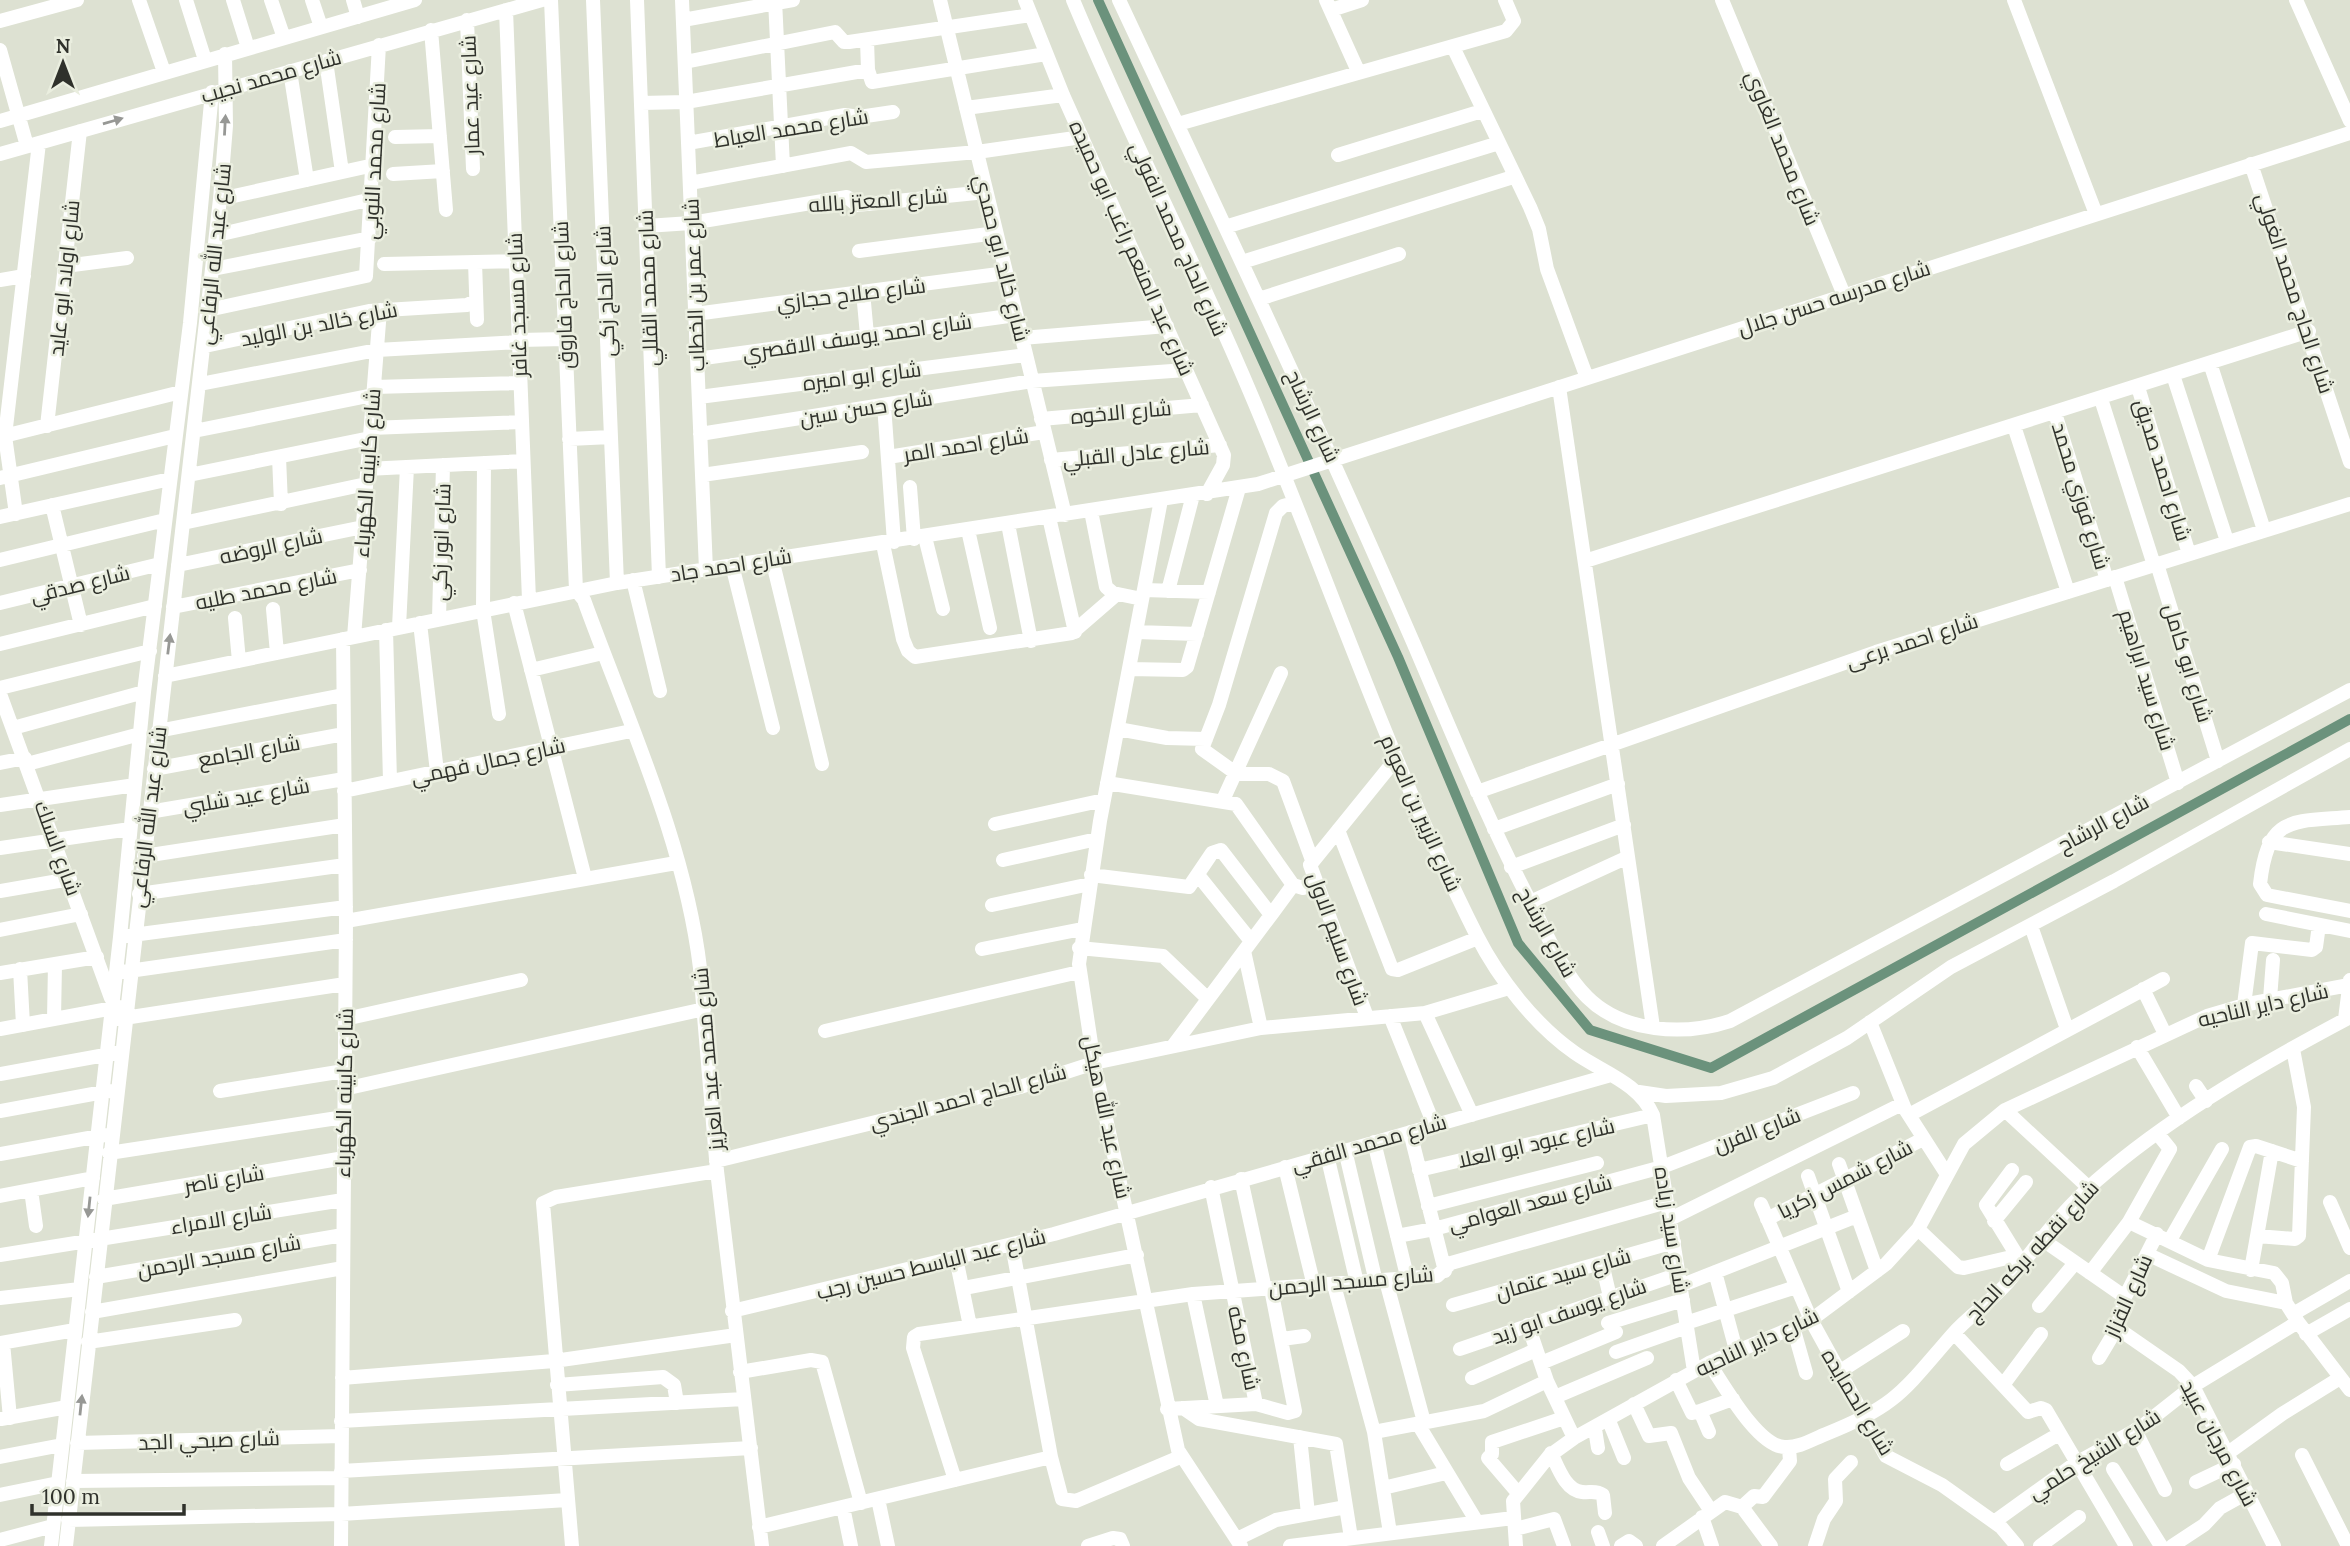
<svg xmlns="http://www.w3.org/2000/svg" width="2350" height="1546" viewBox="0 0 2350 1546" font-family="Lora,Cairo,serif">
	<rect width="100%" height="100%" fill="#dde1d2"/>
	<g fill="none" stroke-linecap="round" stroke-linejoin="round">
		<!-- canal -->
		<path stroke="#6b927c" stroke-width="10" d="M1098,0L1398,657L1518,943L1590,1030L1711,1068L2350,719"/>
		<!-- minor -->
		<path stroke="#fff" stroke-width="14" d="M139,0L164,72
			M186,0L205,60
			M233,0L248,48
			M271,0L284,38
			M312,0L321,27
			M353,0L358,17
			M551,0L576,590L584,600C627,719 685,842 700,968L717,1171L762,1546
			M593,0L617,583
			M637,0L659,577
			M682,0L706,570
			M775,0L783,166
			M940,0L1065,515
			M1025,0L1063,95L1224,455L1223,465L1207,494
			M1073,0C1134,146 1208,287 1267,433C1336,601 1395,773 1477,936C1499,979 1535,1025 1575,1053C1602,1072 1639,1083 1653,1115L1694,1371
			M1119,0C1219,213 1319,426 1413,642C1452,733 1489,824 1535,911C1550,941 1564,974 1587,997C1623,1033 1684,1036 1730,1021L2350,690
			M1326,0L1358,71
			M1722,0L1844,295
			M2014,0L2096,214
			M2296,0L2350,121
			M506,10L529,600
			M1331,10L1362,0
			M467,20L473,169
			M683,20L793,0
			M0,21L77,0
			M431,30L446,210
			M867,40L868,70
			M1453,47L1530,207L1539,229L1547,269L1587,378
			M0,50L27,146
			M326,61L342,172
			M685,62L835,32L844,42H849L1031,15
			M290,71L307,180
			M641,103L686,102L868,70L872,82L1046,54
			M966,108L1063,95
			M0,121L415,0
			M1178,124L1506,31L1514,21L1505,0
			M395,137L440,136
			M688,143L845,115L859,117L893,112
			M0,154L542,0
			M1338,155L1482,111
			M2251,164L2350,462
			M393,174L443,171
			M690,183L851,153L866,162L977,152L1082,137
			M220,199L374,165
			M646,226L691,223L847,197L857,205L986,192
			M1225,227L1499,143
			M217,235L372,199
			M859,251L996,233
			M475,262L477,320
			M1242,262L1513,177
			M384,264L516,261
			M65,266L127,258
			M213,269L370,238
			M0,280L24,276
			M863,292L867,335
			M1259,299L1399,254
			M208,310L366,276L379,45
			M695,314L1006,273
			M1022,338L1167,326
			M519,340L565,339
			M205,346L369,311L467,305L475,301
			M697,359L1016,315
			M2210,363L2264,530
			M2173,375L2227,541
			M200,384L377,350L519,342
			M374,387L520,383
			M1559,387L1653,1027
			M2138,387L2189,554
			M699,397L1026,355
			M2101,399L2154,565
			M884,405L894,542
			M2055,413L2107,580
			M1041,419L1202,405
			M47,426L80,131
			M2014,426L2068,592
			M371,428L522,422
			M194,431L373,395
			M700,434L1032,381L1186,370
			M0,437L181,392
			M569,439L611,437
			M279,457L281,504
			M888,457L1044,432
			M1051,460L1220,445
			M484,463L483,610L499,714
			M367,469L523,461
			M189,475L370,438
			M702,475L862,452
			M0,478L175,436
			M910,487L914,539
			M1161,500L1100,821L1079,964L1094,1063L1178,1450L1241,1546
			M1294,503L1283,506L1276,513L1219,705L1202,749L1237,774H1269L1283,781L1312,860
			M52,505L81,625
			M1091,511L1106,587L1113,593L1142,599
			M16,514L5,436L39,143
			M0,517L170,479
			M1049,517L1075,632
			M183,523L366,484
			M1008,524L1031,641
			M968,530L990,628
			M925,537L943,609
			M883,544L903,639L908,651L915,657L1072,633L1117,594
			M772,559L822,764
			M0,560L165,520
			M1585,561L2309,331
			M2157,564L2218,761
			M178,565L363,527
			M732,565L773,728
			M2115,577L2178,783
			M633,580L660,691
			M1144,590L1209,592
			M1168,591L1193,495
			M0,603L160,564
			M514,603L585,878
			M173,607L360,570
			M273,609L277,653
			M235,618L239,661
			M439,619L443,465
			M420,623L437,772
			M399,627L407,467
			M386,630L390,781
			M1136,632L1197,634
			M354,637L380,310
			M0,644L155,606
			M1129,669L1183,670L1187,667L1239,488
			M531,670L603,653
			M165,676L617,583L1258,484L2350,133
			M0,688L150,651
			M0,694L111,998
			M13,728L144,692
			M1118,729L1167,738L1206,739
			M158,731L343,695
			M0,763L25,758
			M27,764L140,734
			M154,769L344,734
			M1107,783L1236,804L1293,885L1303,888L1314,880
			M344,791L631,731
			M1477,792L1876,652L2350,504
			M1223,800L1281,673
			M0,805L135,785
			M149,812L344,779
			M2350,817C2291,822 2268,815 2260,884L2267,895L2350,911
			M995,824L1104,800
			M1494,829L1618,784
			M1338,830L1392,969L1398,970L1478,938
			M2269,842L2350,854
			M0,848L130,829
			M144,856L345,825
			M1003,860L1097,839
			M1511,867L1624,825
			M1091,875L1189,887L1212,853L1221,850L1271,915L1173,1046
			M1198,875L1251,941
			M0,891L70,879
			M139,894L345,865
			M1530,902L1628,857
			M992,905L1090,884
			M2266,914L2350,931
			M1271,915L1293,885
			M346,921L676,863
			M2031,926L2067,1029
			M0,930L81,914
			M125,936L346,907
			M1079,948L1163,956L1208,999
			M982,949L1082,929
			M1244,951L1261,1028
			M20,969L23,1025
			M122,972L346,940
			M0,973L97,957
			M2143,989L2165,1034
			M2270,999L2273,960
			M2244,1005L2252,943L2312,950L2316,947L2319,925
			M1425,1013L1472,1115
			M1390,1016L1434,1125
			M1367,1017L1310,865L1395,760
			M54,1019L55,964
			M118,1019L345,984
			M345,1019L521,980
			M2345,1019L2350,980
			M1870,1022L1905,1109L1946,1173
			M0,1029L119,1007
			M825,1031L1079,972
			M2137,1047L2179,1118
			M0,1074L116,1053
			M2196,1086L2206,1101
			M344,1089L704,1009
			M220,1091L344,1071
			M1639,1092L1666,1096L1721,1093L1773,1078L1847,1038L1951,967L2114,881L2350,749
			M2005,1110L2089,1188
			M0,1111L109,1091
			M1909,1115L2163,979
			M1410,1132L1445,1271
			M1374,1142L1408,1280
			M1345,1150L1376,1282
			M109,1153L344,1117
			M0,1154L105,1135
			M1327,1155L1357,1283
			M716,1161L1020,1087L1094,1063L1261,1028L1425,1013L1509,988
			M1839,1164L1877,1271
			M1285,1167L1314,1286
			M1419,1170L1653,1115
			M2012,1170L1986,1205L2021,1262
			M1808,1176L1849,1292
			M1241,1179L1265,1289
			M1211,1187L1256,1404
			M31,1190L36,1226
			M0,1196L93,1178
			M104,1199L344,1158
			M2330,1202L2350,1248
			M1761,1204L1811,1320L1886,1456L1942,1485L2001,1527L2017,1546
			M1428,1206L1597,1163
			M1670,1219L1902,1104
			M1767,1219L1923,1139
			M1994,1221L2026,1182
			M2129,1222L2208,1260L2274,1273L2282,1283L2286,1303L2298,1322L2350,1390
			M1918,1229L1958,1267L1964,1268L2007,1258L2021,1262
			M1397,1236L1434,1229L1662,1167L1853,1093
			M2257,1236L2295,1239L2299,1236L2304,1107L2293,1049
			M2040,1238L2125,1297
			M2170,1240L2222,1149
			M1012,1245L1051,1457L1062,1499L1076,1501L1180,1457
			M2147,1254L2226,1291L2286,1303
			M0,1255L343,1200
			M956,1258L970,1326
			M2208,1260L2250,1147L2256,1146L2302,1161
			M1602,1263L1610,1297
			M2251,1270L2272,1151
			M1715,1272L1736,1350
			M2090,1273L2129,1222L2170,1149L2157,1133
			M96,1277L343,1235
			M1386,1281L1424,1422
			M1334,1285L1374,1432L1390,1533
			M1680,1286L1857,1216
			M964,1288L1137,1255
			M1193,1294L1217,1406
			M0,1298L80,1289
			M1453,1305L1674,1242
			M2039,1306L2075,1263
			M732,1311L1054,1234L1611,1075
			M92,1312L343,1268
			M2293,1314L2350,1281
			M1608,1323L1683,1300
			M1686,1323L1796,1287
			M1528,1325L1547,1381L1574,1438
			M1793,1327L1806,1373
			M2117,1328L2179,1371L2193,1386L2274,1546
			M1954,1333L2028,1412L2041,1408L2046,1410L2126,1546
			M2306,1334L2350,1309
			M1282,1339L1304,1336
			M88,1342L235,1320
			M0,1343L75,1330
			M3,1343L10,1418
			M1460,1349L1679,1274
			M1616,1352L1687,1327
			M2099,1358L2117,1328L2125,1297L2157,1234
			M1541,1363L1616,1332
			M1709,1363C1724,1385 1758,1447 1785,1447C1799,1448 1813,1439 1826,1434C1897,1406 1904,1390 1952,1335C1970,1314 1997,1298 2013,1276C2042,1237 2071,1201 2109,1170C2181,1110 2267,1061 2350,1017
			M740,1372L811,1360L822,1362L861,1503
			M1839,1372L1903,1331
			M342,1378L554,1361L736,1335
			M1472,1378L1536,1350
			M1676,1380L1692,1413L1700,1411L1709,1432
			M557,1385L663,1377L674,1385L677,1403
			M2003,1385L2041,1334
			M1555,1397L1647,1358
			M1634,1404L1649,1436L1671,1433L1689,1478L1711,1511
			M1183,1408L1199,1419L1336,1444L1351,1538
			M1167,1409L1256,1404L1288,1413L1295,1411L1271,1289
			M1700,1411L1733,1399
			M1,1419L67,1407
			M341,1421L744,1399
			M1609,1421L1624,1458
			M1418,1424L1477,1522
			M1595,1429L1598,1448
			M2135,1430L2165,1490
			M1374,1432L1484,1411L1547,1381
			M1300,1437L1308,1514
			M77,1443L341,1436
			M1551,1453C1558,1467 1565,1490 1582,1492C1590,1493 1596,1490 1603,1495L1605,1513
			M2228,1453L2282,1414L2340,1378
			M2302,1455L2348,1546
			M0,1457L62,1445
			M2007,1464L2059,1434
			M2113,1469L2161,1546
			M341,1471L751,1448
			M955,1480L913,1348L914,1337L919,1334L1193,1294L1437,1276L1451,1263L1667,1202
			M73,1481L341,1478
			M2196,1482L2234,1464
			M1383,1488L1446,1473
			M1518,1493L1488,1458L1492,1454V1442L1564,1418
			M0,1495L58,1483
			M878,1499L888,1546
			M843,1507L851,1546
			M1742,1507L1754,1496L1763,1497L1790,1461L1789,1448
			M1702,1517L1712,1546
			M68,1520L341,1514L567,1500
			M1994,1522L2076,1463L2141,1427L2193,1386L2298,1322
			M759,1527L1051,1457
			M1515,1529L1554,1519L1564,1546
			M1598,1532L1603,1546
			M1237,1539L1276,1520L1346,1507
			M0,1540L53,1526
			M51,1546L120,937L144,692L190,323L212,92
			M66,1546L220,199L226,126L225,54
			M341,1546L346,921L343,639
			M572,1546L543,1203L556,1197L717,1171
			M1088,1546L1113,1538L1120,1539L1123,1546
			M1290,1546L1513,1518
			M1516,1546L1513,1501L1549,1456L1574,1438L1709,1363L1811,1320L1886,1264L1918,1229L1964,1144L2005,1110L2207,1016L2248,1004L2349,985
			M1621,1546L1629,1541L1636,1546
			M1663,1546L1725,1502L1742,1507L1771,1546
			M1815,1546L1824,1519L1836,1501L1835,1479L1851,1462
			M2040,1546L2079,1517
			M2172,1546L2204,1525L2220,1508L2247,1493"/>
	</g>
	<!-- one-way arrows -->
	<defs><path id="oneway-solid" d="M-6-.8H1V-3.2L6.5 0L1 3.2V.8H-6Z" transform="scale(1.75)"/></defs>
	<g fill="#979895">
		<use href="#oneway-solid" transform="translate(113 121) rotate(-16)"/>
		<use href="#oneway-solid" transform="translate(225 125) rotate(-87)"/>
		<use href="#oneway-solid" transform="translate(169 644) rotate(-83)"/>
		<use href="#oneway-solid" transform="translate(89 1207) rotate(96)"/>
		<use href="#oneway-solid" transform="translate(81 1405) rotate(-84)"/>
	</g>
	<g text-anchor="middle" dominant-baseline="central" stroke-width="5" stroke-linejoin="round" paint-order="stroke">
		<!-- street labels -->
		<g font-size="21" fill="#2f312b" stroke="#eaeedf">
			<text transform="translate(271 76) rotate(-16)">شارع محمد نجيب</text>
			<text transform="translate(470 95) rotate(-92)">شارع عيد عمار</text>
			<text transform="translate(791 128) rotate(-9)">شارع محمد العياط</text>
			<text transform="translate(1783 148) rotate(68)">شارع محمد الغاوي</text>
			<text transform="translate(374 161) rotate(-87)">شارع محمد النوبي</text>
			<text transform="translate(878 200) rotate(-4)">شارع المعتز بالله</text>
			<text transform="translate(1179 239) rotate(66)">شارع الحاج محمد الفولي</text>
			<text transform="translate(1132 248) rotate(66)">شارع عبد المنعم راغب ابو حميده</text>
			<text transform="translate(214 254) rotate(-84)">شارع عبد الله الرفاعي</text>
			<text transform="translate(1002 258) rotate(76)">شارع خالد ابو حمدي</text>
			<text transform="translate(64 278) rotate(-84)">شارع اولاد ابو عايد</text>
			<text transform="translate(694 285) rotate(-92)">شارع عمر بن الخطاب</text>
			<text transform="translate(648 288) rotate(-92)">شارع محمد القللي</text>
			<text transform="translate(605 291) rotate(-92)">شارع الحاج زكي</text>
			<text transform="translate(2295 293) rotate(72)">شارع الحاج محمد الغولي</text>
			<text transform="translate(851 294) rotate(-7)">شارع صلاح حجازي</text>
			<text transform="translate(563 295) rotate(-92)">شارع الحاج فاروق</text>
			<text transform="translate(1834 298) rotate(-18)">شارع مدرسه حسن جلال</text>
			<text transform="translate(517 305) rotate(-92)">شارع مسجد غافر</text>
			<text transform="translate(319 324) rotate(-11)">شارع خالد بن الوليد</text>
			<text transform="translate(857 337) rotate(-8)">شارع احمد يوسف الاقصري</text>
			<text transform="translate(862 376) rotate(-7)">شارع ابو اميره</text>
			<text transform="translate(866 408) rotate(-9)">شارع حسن سين</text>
			<text transform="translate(1121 412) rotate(-5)">شارع الاخوه</text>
			<text transform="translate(1313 416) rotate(65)">شارع الرشاح</text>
			<text transform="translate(966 445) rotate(-9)">شارع احمد المر</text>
			<text transform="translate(1136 453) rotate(-5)">شارع عادل القبلي</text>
			<text transform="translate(2163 470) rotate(73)">شارع احمد صديق</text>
			<text transform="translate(367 473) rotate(-86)">شارع كابينه الكهرباء</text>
			<text transform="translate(2081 496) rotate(73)">شارع فوزي محمد</text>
			<text transform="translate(441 542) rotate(-88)">شارع انور زكي</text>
			<text transform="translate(271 546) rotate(-12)">شارع الروضه</text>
			<text transform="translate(731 565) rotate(-9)">شارع احمد جاد</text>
			<text transform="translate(80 584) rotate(-14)">شارع صدقي</text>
			<text transform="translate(266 589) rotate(-11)">شارع محمد طليه</text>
			<text transform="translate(1912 641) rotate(-18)">شارع احمد برعى</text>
			<text transform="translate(2188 663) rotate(73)">شارع ابو كامل</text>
			<text transform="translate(2147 680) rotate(73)">شارع سيد ابراهيم</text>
			<text transform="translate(249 751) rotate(-10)">شارع الجامع</text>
			<text transform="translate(488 761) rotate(-12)">شارع جمال فهمي</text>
			<text transform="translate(246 796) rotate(-10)">شارع عيد شلبي</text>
			<text transform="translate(1421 813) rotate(66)">شارع الزبير بن العوام</text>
			<text transform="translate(148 817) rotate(-83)">شارع عبد الله الرفاعي</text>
			<text transform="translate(2103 823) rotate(-28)">شارع الرشاح</text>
			<text transform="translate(58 848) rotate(70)">شارع السلك</text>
			<text transform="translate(1547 932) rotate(61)">شارع الرشاح</text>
			<text transform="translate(1338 939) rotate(70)">شارع سليم الاول</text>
			<text transform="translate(2263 1005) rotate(-13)">شارع داير الناحيه</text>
			<text transform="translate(708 1059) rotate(-95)">شارع محمد عبد العزيز</text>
			<text transform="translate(344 1093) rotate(-89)">شارع كابينه الكهرباء</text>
			<text transform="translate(968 1097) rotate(-15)">شارع الحاج احمد الجندي</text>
			<text transform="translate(1107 1117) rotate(78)">شارع عبد الله هيكل</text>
			<text transform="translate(1757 1130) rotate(-21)">شارع الفرن</text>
			<text transform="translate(1369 1143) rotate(-16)">شارع محمد الفقي</text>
			<text transform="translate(1536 1143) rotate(-13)">شارع عبود ابو العلا</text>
			<text transform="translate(224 1179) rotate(-10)">شارع ناصر</text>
			<text transform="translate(1845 1179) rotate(-27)">شارع شمس زكريا</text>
			<text transform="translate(1530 1203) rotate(-15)">شارع سعد العوامي</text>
			<text transform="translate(221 1219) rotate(-9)">شارع الامراء</text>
			<text transform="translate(1672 1230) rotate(81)">شارع سيد زياده</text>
			<text transform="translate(2032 1251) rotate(-47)">شارع نقطه بركه الحاج</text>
			<text transform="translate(219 1256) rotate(-10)">شارع مسجد الرحمن</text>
			<text transform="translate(931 1264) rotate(-14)">شارع عبد الباسط حسين رجب</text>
			<text transform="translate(1563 1274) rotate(-16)">شارع سيد عتمان</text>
			<text transform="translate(1351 1281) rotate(-5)">شارع مسجد الرحمن</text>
			<text transform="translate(2128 1296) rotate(-66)">شارع القزاز</text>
			<text transform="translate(1569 1311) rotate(-19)">شارع يوسف ابو زيد</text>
			<text transform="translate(1757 1342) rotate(-25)">شارع داير الناحيه</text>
			<text transform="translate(1244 1348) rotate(78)">شارع مكه</text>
			<text transform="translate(1858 1402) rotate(59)">شارع الحمايده</text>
			<text transform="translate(209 1440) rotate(-2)">شارع صبحي الجد</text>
			<text transform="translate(2219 1443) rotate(62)">شارع مرجان عبيد</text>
			<text transform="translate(2094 1454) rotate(-32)">شارع الشيخ حلمي</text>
		</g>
	</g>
	<!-- north arrow -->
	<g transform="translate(63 63)" stroke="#eaeedf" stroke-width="5" paint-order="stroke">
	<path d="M0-5L12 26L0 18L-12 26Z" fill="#2f312b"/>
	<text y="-10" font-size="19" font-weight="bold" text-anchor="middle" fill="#2f312b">N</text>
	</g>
	<!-- scale -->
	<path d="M32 1504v10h152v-10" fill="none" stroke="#2f312b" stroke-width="3.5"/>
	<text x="42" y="1504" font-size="21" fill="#2f312b" stroke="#eaeedf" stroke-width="5" paint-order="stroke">100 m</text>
</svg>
